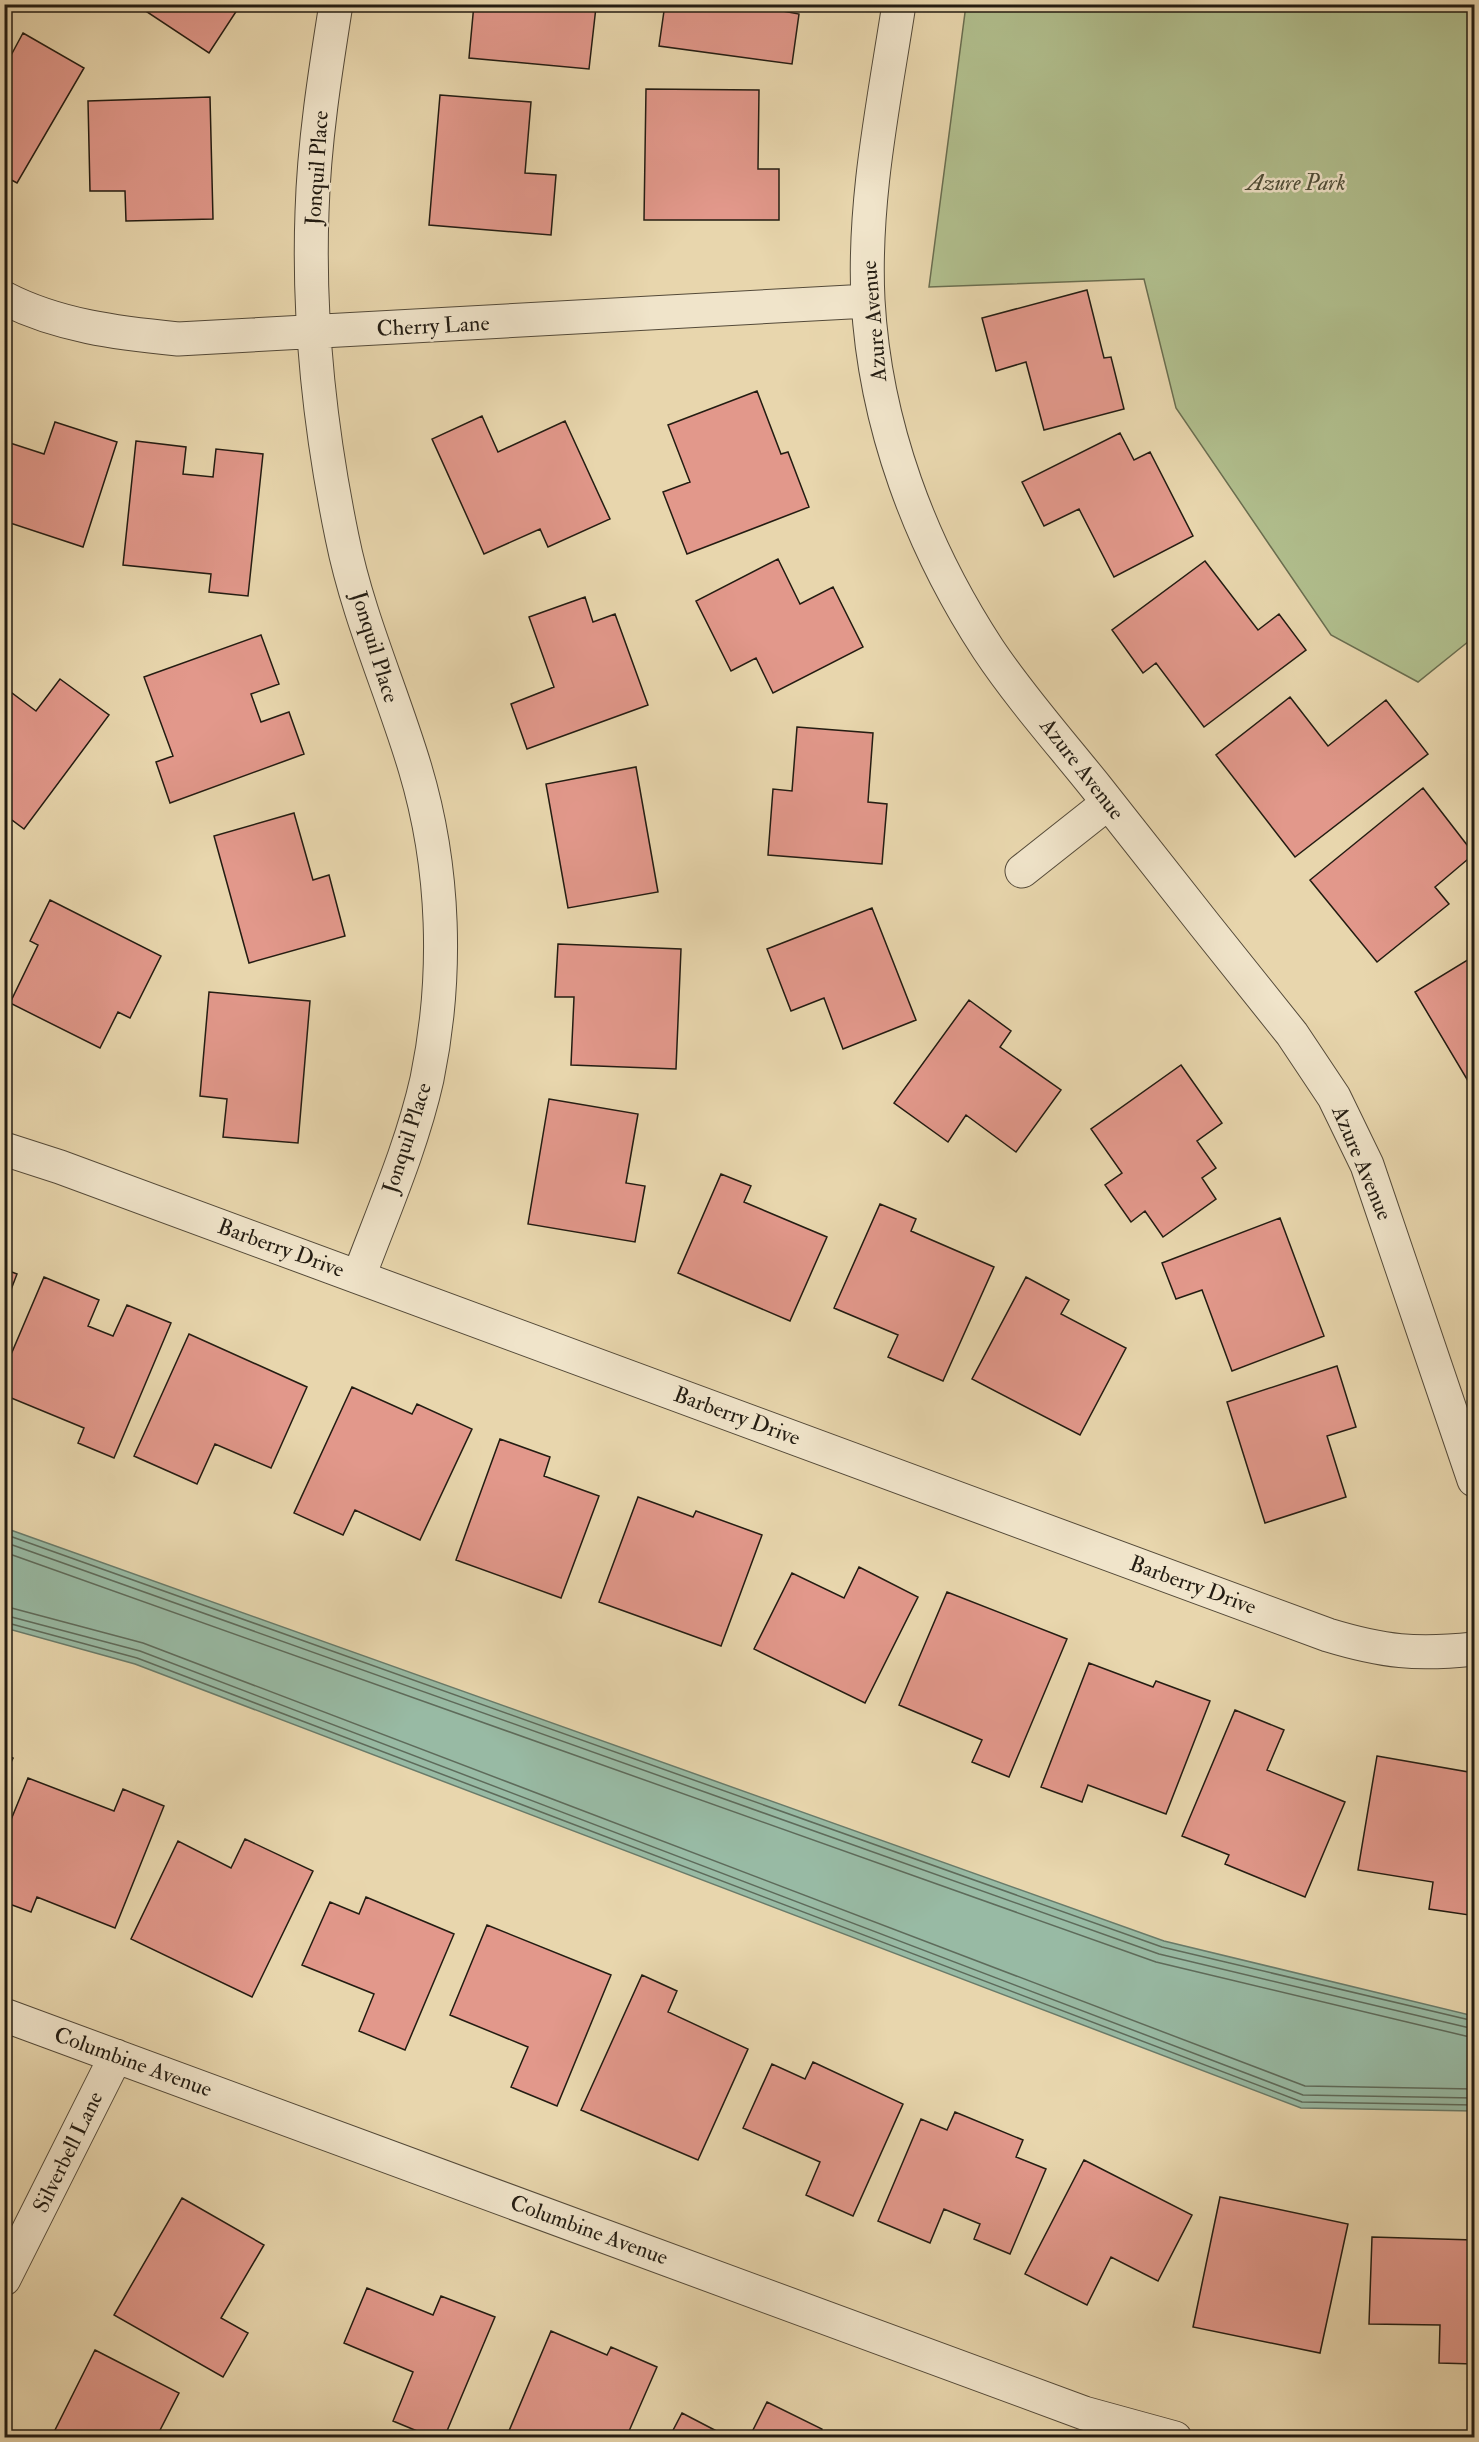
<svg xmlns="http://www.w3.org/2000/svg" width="1479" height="2442" viewBox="0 0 1479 2442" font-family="'IM FELL Double Pica',serif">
	<rect width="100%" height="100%" fill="#e8d6ad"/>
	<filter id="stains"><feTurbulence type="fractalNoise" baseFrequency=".00333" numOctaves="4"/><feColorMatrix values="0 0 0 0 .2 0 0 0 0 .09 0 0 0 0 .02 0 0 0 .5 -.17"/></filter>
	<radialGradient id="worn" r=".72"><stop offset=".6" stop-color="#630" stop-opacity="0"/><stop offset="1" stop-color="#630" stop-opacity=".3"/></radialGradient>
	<!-- green -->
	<path fill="#b1bf8e" stroke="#6a6e50" stroke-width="1.5" d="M966,5H1474V637L1418,682L1331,635L1176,408L1144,279L929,287Z"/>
	<!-- water -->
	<path fill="#98baa4" stroke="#697b6a" stroke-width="1.5" d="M5,1528L1164,1941L1474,2016V2111L1301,2108L135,1664L5,1628Z"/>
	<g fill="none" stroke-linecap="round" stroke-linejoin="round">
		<!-- shore -->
		<path stroke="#5e6b5b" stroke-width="1.5" d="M4,1534L1162,1947L1474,2021
			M4,1542L1159,1954L1474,2029
			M4,1552L1156,1962L1474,2038
			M4,1606L143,1643L1305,2086L1474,2089
			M4,1615L140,1651L1303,2095L1474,2098
			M4,1622L137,1658L1302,2102L1474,2105"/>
	</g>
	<!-- building -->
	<path fill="#e2988b" stroke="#231c12" stroke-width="1.5" d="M135,4H241L209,53Z
		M474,4H571L596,7L589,69L469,58Z
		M665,4H783L782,11L799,14L792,64L659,46Z
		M23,33L84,68L17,183L4,176V56L9,59Z
		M646,89L759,90L758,169H779V220H644Z
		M440,95L531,102L525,173L556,175L551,235L429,225Z
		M210,97L213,219L126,221L125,191H90L88,101Z
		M1087,290L1104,358L1111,357L1124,409L1044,430L1026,362L996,371L982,318Z
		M757,391L781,454L788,452L809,507L687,554L663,492L690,482L668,425Z
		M482,416L498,452L565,421L610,519L548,547L540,529L484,554L432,439Z
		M55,422L117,442L83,547L4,521V441L44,454Z
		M1120,433L1134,460L1150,452L1193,536L1114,577L1079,509L1044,526L1022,482Z
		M136,441L186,447L183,474L213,477L216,449L263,454L248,596L209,592L211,574L123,565Z
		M778,559L800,604L833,587L863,647L773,693L756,658L731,671L696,601Z
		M1205,561L1258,630L1279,614L1306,650L1204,727L1156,663L1143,673L1112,630Z
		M585,597L593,622L615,614L648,705L527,749L511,704L554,687L529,617Z
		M261,635L279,684L251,694L261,722L289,712L304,754L170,803L156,762L173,756L144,677Z
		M60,679L109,715L24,829L4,814V687L36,711Z
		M1290,697L1328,746L1386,700L1428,754L1295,857L1216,755Z
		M797,727L873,733L868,802L887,804L882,864L768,855L773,789L792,791Z
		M636,767L658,892L568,908L546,784Z
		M1423,788L1474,854L1435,887L1449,904L1377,962L1310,880Z
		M294,813L313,880L329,875L345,936L249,963L214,836Z
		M50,900L161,956L130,1018L118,1012L100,1048L10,1003L38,945L30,941Z
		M872,908L916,1020L843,1049L824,998L791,1011L767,949Z
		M558,944L681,949L676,1069L571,1065L574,997H555Z
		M1474,956V1091L1415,992Z
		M209,992L310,1001L298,1143L223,1137L227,1099L200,1096Z
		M969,1000L1011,1031L1000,1047L1061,1090L1016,1152L966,1115L948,1142L894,1103Z
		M1181,1065L1222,1123L1197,1141L1216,1168L1202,1178L1216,1199L1163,1237L1145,1211L1131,1222L1105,1185L1122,1173L1091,1129Z
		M549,1099L638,1114L626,1183L645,1186L635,1242L528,1224Z
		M721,1174L751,1186L744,1202L827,1237L790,1321L678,1273Z
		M880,1204L916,1219L911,1231L994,1267L943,1381L888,1357L898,1335L834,1308Z
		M1280,1218L1324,1336L1232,1371L1202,1290L1176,1299L1162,1263Z
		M4,1269L17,1274L4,1308Z
		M44,1277L99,1300L88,1326L113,1336L127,1305L171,1323L114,1458L78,1443L84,1428L4,1395V1371Z
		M1026,1277L1069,1300L1061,1314L1126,1348L1080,1435L972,1379Z
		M189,1334L307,1387L271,1468L215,1444L197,1484L134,1456Z
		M1337,1366L1356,1427L1327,1436L1346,1497L1265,1523L1227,1402Z
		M352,1387L412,1414L417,1404L472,1429L420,1540L355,1510L343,1535L294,1513Z
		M500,1439L550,1457L544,1476L599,1496L561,1598L456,1560Z
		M638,1497L693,1517L696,1511L762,1535L721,1646L599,1602Z
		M859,1567L918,1597L865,1703L754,1649L792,1573L844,1598Z
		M947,1592L1067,1639L1009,1777L972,1762L982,1740L899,1705Z
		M1089,1663L1153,1687L1156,1681L1210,1701L1166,1814L1088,1785L1082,1802L1041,1787Z
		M1235,1710L1284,1730L1267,1770L1345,1802L1305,1897L1225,1864L1229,1855L1182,1836Z
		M4,1754L13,1758L4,1777Z
		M1377,1756L1474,1773V1880L1469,1915L1429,1909L1433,1882L1358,1870Z
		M28,1778L114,1811L123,1789L164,1806L115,1928L37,1897L31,1912L4,1902V1837Z
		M245,1839L313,1871L252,1997L131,1939L178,1841L231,1868Z
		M366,1897L454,1934L405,2050L359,2031L374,1994L302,1965L330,1902L359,1914Z
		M487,1925L611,1975L557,2106L511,2087L528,2047L450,2015Z
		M642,1975L677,1991L668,2012L748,2049L698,2160L581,2110Z
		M813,2062L903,2104L853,2216L806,2195L820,2162L743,2128L772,2064L805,2079Z
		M955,2112L1023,2140L1016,2157L1046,2169L1010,2254L974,2239L980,2224L944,2209L930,2243L878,2221L921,2119L947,2130Z
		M1084,2160L1192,2215L1158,2281L1111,2257L1087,2305L1025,2274Z
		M1220,2197L1348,2224L1320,2353L1193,2327Z
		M182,2198L264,2245L221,2318L248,2333L223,2377L114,2315Z
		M1372,2237L1474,2240V2364L1439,2363L1440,2325L1369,2324Z
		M367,2288L433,2315L441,2296L495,2317L444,2438H434L393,2421L413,2372L344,2343Z
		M551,2331L607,2355L611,2347L657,2367L626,2438H506Z
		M95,2350L179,2393L156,2438H51Z
		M767,2402L822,2429L818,2438H749Z
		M682,2413L730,2438H669Z"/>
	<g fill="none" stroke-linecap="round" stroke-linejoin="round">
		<defs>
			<path id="minor" d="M336,4C325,73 314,143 312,212C308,322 320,430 342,537C358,617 392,691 415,768C445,868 448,977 427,1079C412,1146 383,1212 359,1276
				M899,4C884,102 863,201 868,300C875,425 920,545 988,649C1020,697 1060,742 1096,787C1161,870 1226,952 1292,1034L1334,1097L1367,1165L1474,1480
				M4,298C58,326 118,333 178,339L868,301
				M1022,871L1108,803
				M4,1149L60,1167L1328,1635C1384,1652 1416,1655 1474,1649
				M4,2015L1084,2413L1175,2438
				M4,2279L116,2056"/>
		</defs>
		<!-- minor casing -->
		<use href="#minor" stroke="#544a39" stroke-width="35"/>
		<!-- minor -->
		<use href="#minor" stroke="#f0e4ca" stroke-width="33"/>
	</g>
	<g text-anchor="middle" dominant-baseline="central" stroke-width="5" stroke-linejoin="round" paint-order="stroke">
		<!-- street labels -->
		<g font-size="22" fill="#231c12" stroke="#f0e4ca">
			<text transform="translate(317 168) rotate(-86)">Jonquil Place</text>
			<text transform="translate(874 321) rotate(-95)">Azure Avenue</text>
			<text transform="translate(433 326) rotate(-3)">Cherry Lane</text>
			<text transform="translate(375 647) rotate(73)">Jonquil Place</text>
			<text transform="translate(1082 769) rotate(52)">Azure Avenue</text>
			<text transform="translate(407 1138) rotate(-72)">Jonquil Place</text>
			<text transform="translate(1362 1163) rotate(67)">Azure Avenue</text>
			<text transform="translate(281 1248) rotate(20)">Barberry Drive</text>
			<text transform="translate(737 1416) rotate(20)">Barberry Drive</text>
			<text transform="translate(1193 1585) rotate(20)">Barberry Drive</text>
			<text transform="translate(133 2062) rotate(20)">Columbine Avenue</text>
			<text transform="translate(68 2152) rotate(-64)">Silverbell Lane</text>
			<text transform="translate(589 2230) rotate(20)">Columbine Avenue</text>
		</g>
		<!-- park labels -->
		<g font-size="22" font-style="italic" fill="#4e4d37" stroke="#f0e4ca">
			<text x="1296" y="183">Azure Park</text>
		</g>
	</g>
	<!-- margin -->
	<rect width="1479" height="2442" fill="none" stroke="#e8d6ad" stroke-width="24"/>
	<rect x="6" y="6" width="1467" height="2430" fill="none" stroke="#231c12" stroke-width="3"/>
	<rect x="12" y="12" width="1455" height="2418" fill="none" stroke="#231c12" stroke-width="1.5"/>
	<rect width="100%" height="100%" filter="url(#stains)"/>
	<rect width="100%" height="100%" fill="url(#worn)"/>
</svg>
